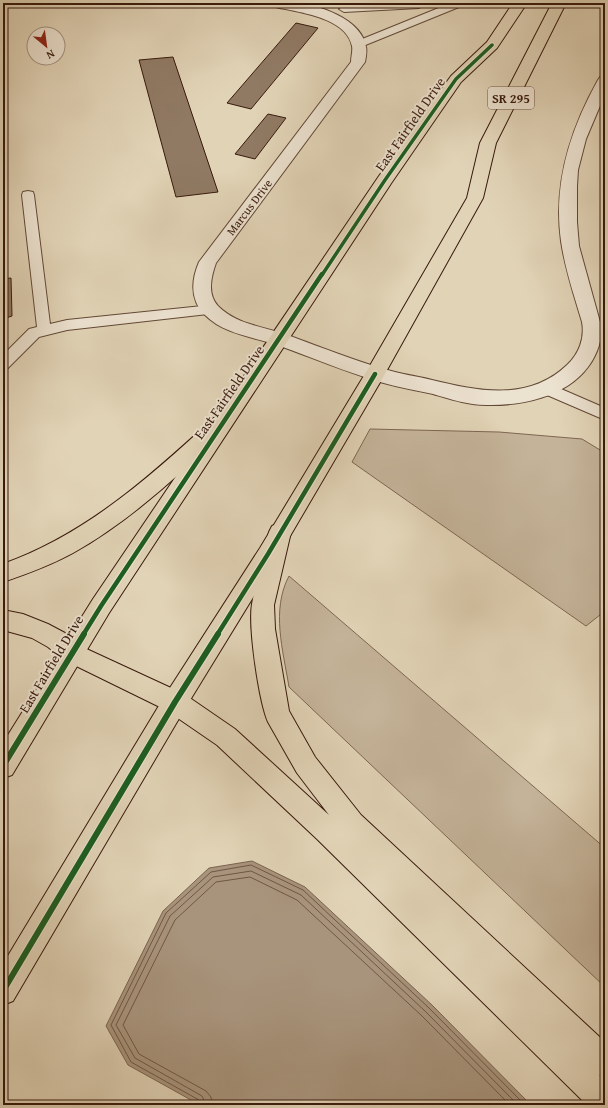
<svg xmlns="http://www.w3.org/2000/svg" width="608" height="1108" viewBox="0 0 608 1108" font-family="'Gentium Book Plus',serif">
	<rect width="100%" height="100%" fill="#e1d3b6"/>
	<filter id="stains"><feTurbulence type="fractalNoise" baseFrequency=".005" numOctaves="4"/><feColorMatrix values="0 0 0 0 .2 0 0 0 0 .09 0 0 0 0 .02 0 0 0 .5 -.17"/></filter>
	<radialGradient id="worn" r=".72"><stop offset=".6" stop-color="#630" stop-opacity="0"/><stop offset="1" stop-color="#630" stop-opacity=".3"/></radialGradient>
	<!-- green -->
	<path fill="#c4b399" stroke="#7e6652" d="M370,429L499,432L582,439L605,453V611L586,626L352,462Z
		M289,576L605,848V987L289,687C283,650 271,610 289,576Z"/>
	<!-- water -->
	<path fill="#a8947c" stroke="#7b634f" d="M252,861L305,887L432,1005L531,1105H200L128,1065L106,1026L163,911L209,868Z"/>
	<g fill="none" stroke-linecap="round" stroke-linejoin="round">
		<!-- shore -->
		<path stroke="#705644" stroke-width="1" d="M201,1105L199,1100L131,1062L111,1025L166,913L211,872L251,865L303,890L429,1008L525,1105
			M206,1105L202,1096L135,1058L116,1025L170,916L213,877L251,871L301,895L426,1012L518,1105
			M212,1105L211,1097L206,1091L139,1054L123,1025L175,920L216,882L250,877L297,900L422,1016L510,1105"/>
	</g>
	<!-- building -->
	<path fill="#907a64" stroke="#38190c" d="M296,23L318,28L251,109L227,103Z
		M173,57L218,192L176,197L139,60Z
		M268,114L286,118L255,159L235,154Z
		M11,278L12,316L3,319V279Z"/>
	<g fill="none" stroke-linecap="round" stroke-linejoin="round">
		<defs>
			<path id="service" d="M397,3H423L424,5L419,8L344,12L339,9L344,6Z
				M451,3H461L459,7L363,46L359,47L354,44L355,42Z
				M28,191L33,192L34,195L50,324L67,320L212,305L217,307L219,310L217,313L67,330L39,337L8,368L3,369V355L29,329L37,327L22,195L23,192Z
				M545,382L605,408V420L540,392L537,388L540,384Z"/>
			<path id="minor" d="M269,3C277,3 286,3 294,3C318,4 362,19 366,47C367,51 366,57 365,62L216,263C211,277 207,294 218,306C238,326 268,327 293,337C323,348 353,360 384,369C400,374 416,376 432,380C478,391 528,402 567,365C579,354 585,338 582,322C574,295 565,269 561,241C553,183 570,130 598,80L600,77L605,76V94L586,139L578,170L577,186V222L579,246L600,322C604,337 597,355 588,367C566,397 521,406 486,405C468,405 450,399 433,394C415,390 397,387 380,382C346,372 313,358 280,346C255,337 225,335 205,315C190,300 191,281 199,262L351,62C351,57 353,51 352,46C346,16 295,12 271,6Z"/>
			<path id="primary" d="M513,3H527L497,48L461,82L392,182L109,613L12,775L3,778V743L93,599L379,176L451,76L487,42Z
				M552,3H566L496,143L483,198L382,379L276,560L184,710L13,1001L3,1005V964L166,694L260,548L368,369L467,198L480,143Z"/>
			<path id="motorway" d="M223,413L230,416L233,421L230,426C182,472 132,520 73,553C51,565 27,574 3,582V564C87,534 152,475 216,416Z
				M280,523L288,526L291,532L274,605L275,629L289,711L315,757L361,815L605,1042V1077L599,1075L605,1080V1105H587L317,839L217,745L166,710L64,660L48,647L32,638L3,630V610L23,614L48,624L65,633L80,646L184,694L235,729L329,815L297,773L268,722C259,701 248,627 252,604C256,580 263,556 269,532L272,526Z"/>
		</defs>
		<!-- service casing -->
		<use href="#service" stroke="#624836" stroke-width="2"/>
		<!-- minor casing -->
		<use href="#minor" stroke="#624836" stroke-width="2"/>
		<!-- primary casing -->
		<use href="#primary" stroke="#38190c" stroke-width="2"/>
		<!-- motorway casing -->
		<use href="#motorway" stroke="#38190c" stroke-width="2"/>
		<!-- service -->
		<use href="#service" fill="#ece2d0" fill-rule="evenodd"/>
		<!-- minor -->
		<use href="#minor" fill="#ece2d0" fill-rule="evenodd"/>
		<!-- primary -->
		<use href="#primary" fill="#e1d3b6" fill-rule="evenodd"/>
		<!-- motorway -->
		<use href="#motorway" fill="#e1d3b6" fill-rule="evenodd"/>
		<defs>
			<path id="cycleway-far2" d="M322,275L385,180L456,79L492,45"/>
			<path id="cycleway-far1" d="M83,635L101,606L322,274
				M217,635L268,554L375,374"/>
			<path id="cycleway" d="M3,766L84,634
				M3,991L175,702L218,634"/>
		</defs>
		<!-- cycleway-far2 casing -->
		<use href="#cycleway-far2" stroke="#ece2d0" stroke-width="5.5"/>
		<!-- cycleway-far1 casing -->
		<use href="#cycleway-far1" stroke="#ece2d0" stroke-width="7"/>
		<!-- cycleway casing -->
		<use href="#cycleway" stroke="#ece2d0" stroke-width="8"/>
		<!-- cycleway-far2 -->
		<use href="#cycleway-far2" stroke="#1b5e20" stroke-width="3.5"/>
		<!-- cycleway-far1 -->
		<use href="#cycleway-far1" stroke="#1b5e20" stroke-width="4.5"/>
		<!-- cycleway -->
		<use href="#cycleway" stroke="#1b5e20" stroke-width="6"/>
	</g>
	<g text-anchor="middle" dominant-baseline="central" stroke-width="4" stroke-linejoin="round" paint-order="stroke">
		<!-- far-street labels -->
		<g font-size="12" fill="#38190c" stroke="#ece2d0">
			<text transform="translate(249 207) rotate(-53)">Marcus Drive</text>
		</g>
		<!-- shield labels -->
		<rect fill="#ece2d0" stroke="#6e5547" stroke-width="1" x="488" y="87" width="46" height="22" rx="3"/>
		<g font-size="13" font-weight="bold" fill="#38190c">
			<text x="511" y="98">SR 295</text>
		</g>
		<!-- street labels -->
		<g font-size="14" fill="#38190c" stroke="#ece2d0">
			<text transform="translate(410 124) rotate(-55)">East Fairfield Drive</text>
			<text transform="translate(229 392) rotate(-55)">East Fairfield Drive</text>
			<text transform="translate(51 664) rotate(-59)">East Fairfield Drive</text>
		</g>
	</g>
	<!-- margin -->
	<rect width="608" height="1108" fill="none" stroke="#e1d3b6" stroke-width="16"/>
	<rect x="4" y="4" width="600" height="1100" fill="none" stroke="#38190c" stroke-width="2"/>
	<rect x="8" y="8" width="592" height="1092" fill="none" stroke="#38190c"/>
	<!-- north arrow -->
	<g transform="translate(46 46) rotate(151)"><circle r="19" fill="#ece2d0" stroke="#a49282"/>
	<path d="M0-3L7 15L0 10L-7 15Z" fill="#8f2418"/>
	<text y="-6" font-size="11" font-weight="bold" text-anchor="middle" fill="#38190c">N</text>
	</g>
	<rect width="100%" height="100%" filter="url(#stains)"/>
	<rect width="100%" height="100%" fill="url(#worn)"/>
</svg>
